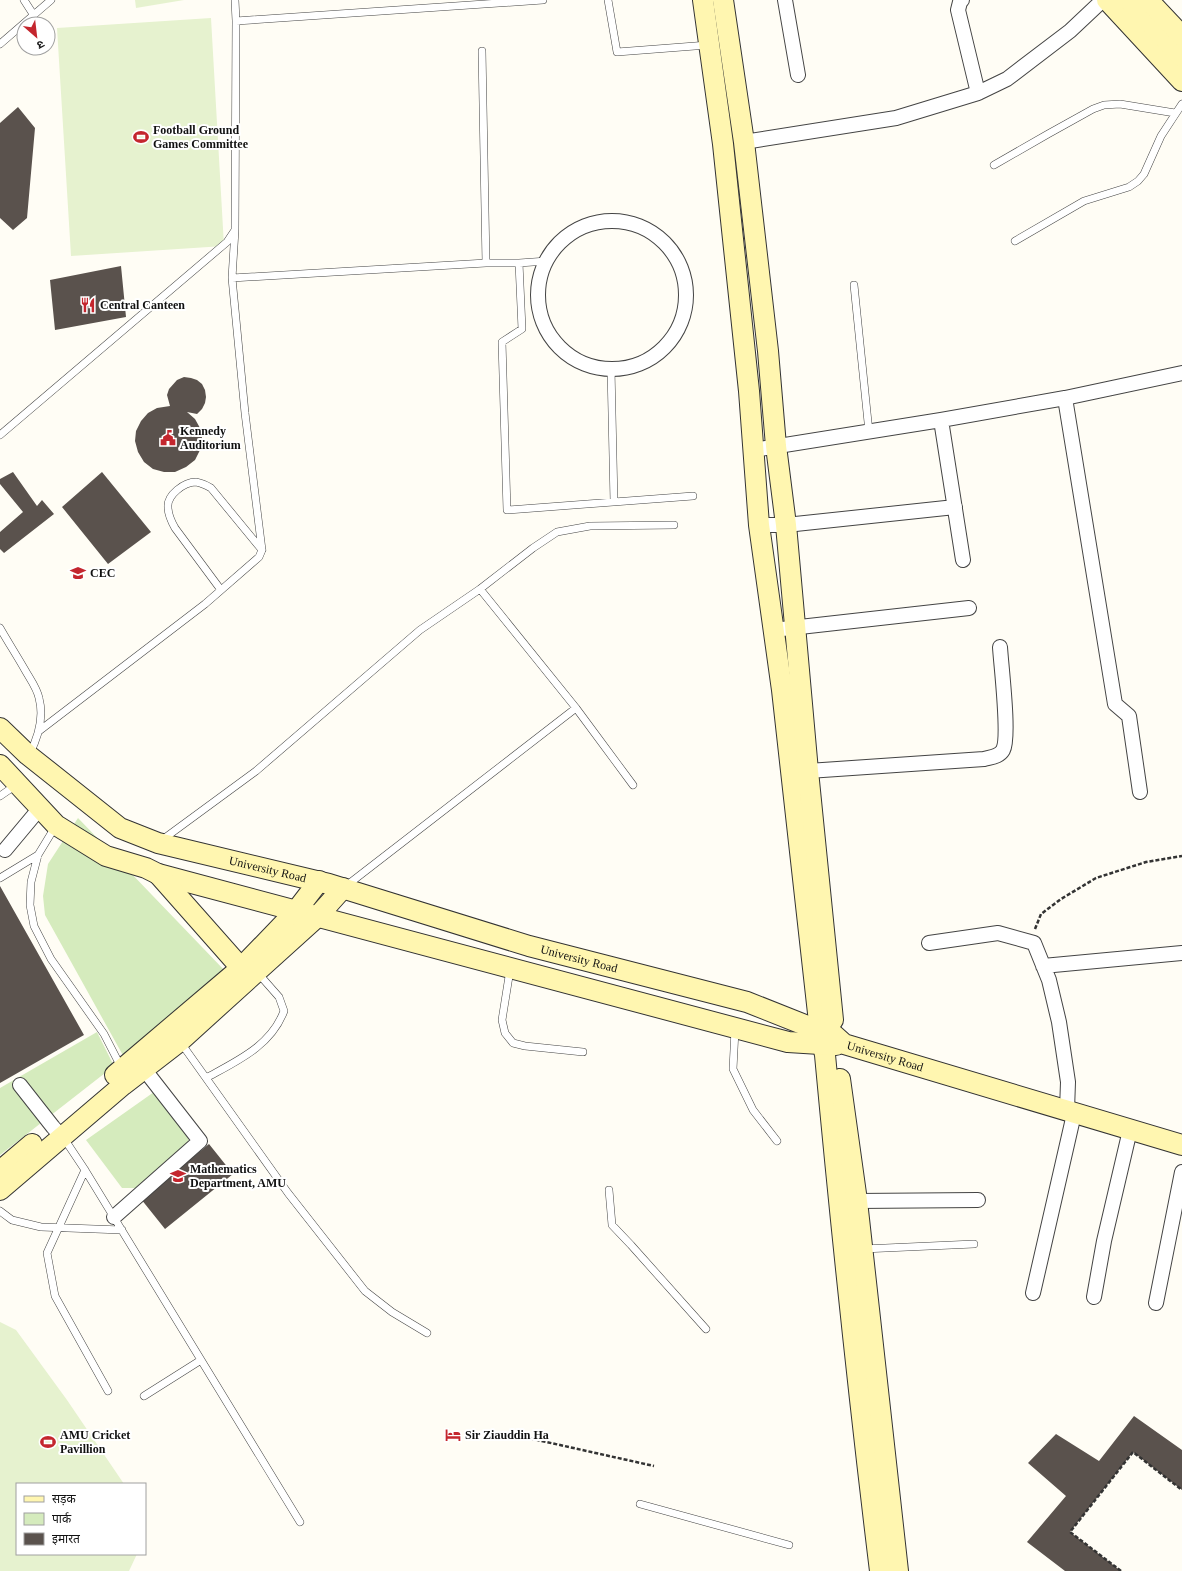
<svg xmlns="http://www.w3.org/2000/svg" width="1182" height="1571" viewBox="0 0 1182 1571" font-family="'Times New Roman','Noto Sans Devanagari',serif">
	<rect width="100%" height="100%" fill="#fffdf5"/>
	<!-- green -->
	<path fill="#d5ebbd" d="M78,818L226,972L125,1059L45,915L43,896L48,864Z
		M97,1032L114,1066L0,1155V1088Z
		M154,1092L189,1132L188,1145L136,1188H122L86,1140Z"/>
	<!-- pitch -->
	<path fill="#e6f2cf" d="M135,0H184L136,8Z
		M211,18L224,246L71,256L57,28Z
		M0,1322L16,1330L67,1400L124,1484H17V1554H137L129,1571H0Z"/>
	<!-- building -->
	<path fill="#5a524d" d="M18,107L35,128L27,218L13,230L0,218V123Z
		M121,266L126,317L55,330L50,280Z
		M184,377L191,378L197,380L202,384L205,390L206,397L205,403L202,409L197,414L187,412L195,419L200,428L202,438L200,450L195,460L186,467L175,472H164L153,469L144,462L138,452L135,441L136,431L141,421L148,413L157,408L170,406L167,395L169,389L177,380Z
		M13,472L37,506L42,500L54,514L4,553L0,549V532L23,512L0,484V479Z
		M102,472L151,532L108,564L62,507Z
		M0,886L84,1035L0,1083Z
		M209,1144L233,1174L165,1229L141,1199Z
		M1134,1416L1182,1450V1490L1133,1452L1070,1532L1121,1571H1065L1027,1542L1066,1496L1028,1463L1056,1434L1099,1461Z"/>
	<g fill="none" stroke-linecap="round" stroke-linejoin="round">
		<defs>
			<path id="lane" d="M24,0L33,14
				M608,0L617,52L708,45
				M236,21L543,0
				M0,44L51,0
				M482,51L486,263H519L547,261
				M994,165L1048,134L1093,109L1104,105L1120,104L1175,113
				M1015,241L1084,201L1129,187L1138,181L1144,174L1161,136L1182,104
				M519,263L522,329L502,342L507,510L693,496
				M232,278L486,263
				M854,285L869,432
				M611,369L614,502
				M0,435L227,242L235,230L236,21L235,0
				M221,590L175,528C171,521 168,515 168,507C167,495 184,482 196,482C202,483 206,485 211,488L262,550
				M0,628C8,642 17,656 25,670C30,679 37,688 39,698C44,717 38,738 29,755
				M39,731L205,604L259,557L262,550L245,413L232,278L235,230
				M633,785L576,708L480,589L533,548L557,532L590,526L674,525
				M0,796L16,785
				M55,827L38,855L31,882L30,905L34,926L51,959L104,1034L121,1067
				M162,840L256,771L420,630L480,589
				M0,878L38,855
				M346,886L576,708
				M510,970L502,1020L505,1033L513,1043L525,1046L583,1052
				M735,1030L733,1069L753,1110L777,1141
				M181,1043L288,1193L365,1291L392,1312L427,1333
				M206,1078C237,1061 271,1046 284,1011L279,997L257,972
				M63,1137L85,1170L300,1522
				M85,1170L47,1253L55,1296L108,1391
				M609,1190L612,1225L631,1245L706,1329
				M0,1211L12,1220L41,1227L122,1230
				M863,1249L974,1244
				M144,1396L201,1360
				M640,1504L789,1545"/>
			<path id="street" d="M785,0L798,75
				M962,0L960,2L958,10L978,93
				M744,142L896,118L978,93L1007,79L1070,31L1103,0
				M538 295a74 74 0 1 1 148 0a74 74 0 1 1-148 0Z
				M1065,398L1115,704L1129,716L1140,792
				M941,420L963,560
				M753,450L941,420L1065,398L1182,373
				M759,525H786L955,507
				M773,630L969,608
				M808,771L984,759C991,757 999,757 1003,750C1010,737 1001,665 1000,647
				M5,850L40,808
				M929,943L998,933L1034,943L1049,980L1059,1022L1068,1082L1067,1110
				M1043,966L1182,953
				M20,1085L53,1127L62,1137
				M857,1201L978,1200
				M114,1217L200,1141L144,1069
				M1033,1293L1074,1114
				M1094,1297L1104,1241L1130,1130
				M1156,1303L1182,1172"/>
			<g id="secondary">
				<path d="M703,0L723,144L749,391L759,525L782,690L820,1031L825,1055C841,1227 859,1399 880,1571"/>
				<path d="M723,0L744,142L768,351L776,446L786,525L808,771L833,1020"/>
				<path d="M1107,0L1182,81"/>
				<path d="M1129,0L1182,57"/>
				<path d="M1148,0L1182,36"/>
				<path id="s1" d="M0,728L28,755L120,828L158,843L329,884L529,946L747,1002L820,1031L834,1035L844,1044L1182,1145"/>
				<path d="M0,765L56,825L106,856L146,868L158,874L788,1042L836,1045"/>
				<path d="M158,874L249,977"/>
				<path d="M115,1075L241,968L296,911L319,881"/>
				<path d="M840,1079L857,1201L898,1571"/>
				<path d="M0,1171L32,1144"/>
				<path d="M0,1190L123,1085L180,1041L317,917L343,888"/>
			</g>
		</defs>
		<!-- lane casing -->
		<use href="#lane" stroke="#444" stroke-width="8"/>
		<!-- street casing -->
		<use href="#street" stroke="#444" stroke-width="16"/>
		<!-- secondary casing -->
		<use href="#secondary" stroke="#333" stroke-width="22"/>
		<!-- path -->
		<path stroke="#333" stroke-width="2.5" stroke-dasharray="4 2" stroke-linecap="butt" d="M1035,929L1041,914L1061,899L1096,878L1146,862L1182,856
			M524,1437L654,1466
			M1121,1571L1070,1532L1133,1452L1182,1490"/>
		<!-- lane -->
		<use href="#lane" stroke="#fff" stroke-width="7"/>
		<!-- street -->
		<use href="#street" stroke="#fff" stroke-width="14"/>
		<!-- secondary -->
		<use href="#secondary" stroke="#fff6b0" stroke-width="20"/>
	</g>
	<!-- icons -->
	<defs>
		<symbol id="stadium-bare" viewBox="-9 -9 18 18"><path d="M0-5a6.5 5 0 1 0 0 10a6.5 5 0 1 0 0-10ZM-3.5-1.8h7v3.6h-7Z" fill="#c4262e" stroke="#fff" stroke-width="2.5" paint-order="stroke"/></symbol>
		<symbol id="restaurant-bare" viewBox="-9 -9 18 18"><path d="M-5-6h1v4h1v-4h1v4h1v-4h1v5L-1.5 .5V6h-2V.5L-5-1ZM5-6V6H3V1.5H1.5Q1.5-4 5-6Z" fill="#c4262e" stroke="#fff" stroke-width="2.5" paint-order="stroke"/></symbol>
		<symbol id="civic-bare" viewBox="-9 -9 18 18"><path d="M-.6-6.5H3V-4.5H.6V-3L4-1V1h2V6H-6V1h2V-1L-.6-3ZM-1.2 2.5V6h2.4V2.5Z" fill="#c4262e" stroke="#fff" stroke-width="2.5" paint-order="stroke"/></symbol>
		<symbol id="university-bare" viewBox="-9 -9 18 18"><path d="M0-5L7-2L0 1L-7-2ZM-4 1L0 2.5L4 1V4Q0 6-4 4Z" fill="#c4262e" stroke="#fff" stroke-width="2.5" paint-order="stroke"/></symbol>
		<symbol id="hotel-bare" viewBox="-9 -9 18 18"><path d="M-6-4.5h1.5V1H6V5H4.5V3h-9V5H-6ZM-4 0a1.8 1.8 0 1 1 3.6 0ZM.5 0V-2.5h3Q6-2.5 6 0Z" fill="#c4262e" stroke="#fff" stroke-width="2.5" paint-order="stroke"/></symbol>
	</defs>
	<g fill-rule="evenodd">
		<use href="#stadium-bare" x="130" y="126" width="22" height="22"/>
		<use href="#restaurant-bare" x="77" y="294" width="22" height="22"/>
		<use href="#civic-bare" x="157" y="427" width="22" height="22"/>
		<use href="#university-bare" x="67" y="562" width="22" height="22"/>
		<use href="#university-bare" x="167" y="1165" width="22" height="22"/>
		<use href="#hotel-bare" x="442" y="1424" width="22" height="22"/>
		<use href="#stadium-bare" x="37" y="1431" width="22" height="22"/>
	</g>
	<g text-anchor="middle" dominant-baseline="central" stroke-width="4" stroke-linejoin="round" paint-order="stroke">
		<!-- poi labels -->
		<g font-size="12" font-weight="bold" fill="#111" stroke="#fff" text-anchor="start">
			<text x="153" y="130">Football Ground<tspan x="153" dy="14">Games Committee</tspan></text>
			<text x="100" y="305">Central Canteen</text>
			<text x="180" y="431">Kennedy<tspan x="180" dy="14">Auditorium</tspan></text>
			<text x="90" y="573">CEC</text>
			<text x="190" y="1169">Mathematics<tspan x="190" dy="14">Department, AMU</tspan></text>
			<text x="60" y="1435">AMU Cricket<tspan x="60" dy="14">Pavillion</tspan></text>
			<text x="465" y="1435">Sir Ziauddin Ha</text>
		</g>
		<!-- street labels -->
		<g font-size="12" fill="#111" stroke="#fff">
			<text stroke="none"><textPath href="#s1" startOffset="310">University Road</textPath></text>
			<text stroke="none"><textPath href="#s1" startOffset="634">University Road</textPath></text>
			<text stroke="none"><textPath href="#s1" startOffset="957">University Road</textPath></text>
		</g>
	</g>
	<!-- legend -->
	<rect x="16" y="1483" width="130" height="72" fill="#ffffff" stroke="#a0a0a0"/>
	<rect x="24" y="1496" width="20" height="6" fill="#fff6b0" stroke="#a0a0a0"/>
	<text x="52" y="1503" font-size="12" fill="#111111">सड़क</text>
	<rect x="24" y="1513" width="20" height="12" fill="#d5ebbd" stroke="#a0a0a0"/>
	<text x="52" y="1523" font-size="12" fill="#111111">पार्क</text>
	<rect x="24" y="1533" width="20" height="12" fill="#5a524d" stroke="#a0a0a0"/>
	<text x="52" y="1543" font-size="12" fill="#111111">इमारत</text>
	<!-- north arrow -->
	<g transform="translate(36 36) rotate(152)"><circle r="19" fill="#ffffff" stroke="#a0a0a0"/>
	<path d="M0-3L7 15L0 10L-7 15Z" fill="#c4262e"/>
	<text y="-6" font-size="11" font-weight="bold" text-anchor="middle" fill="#111111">उ</text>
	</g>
</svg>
